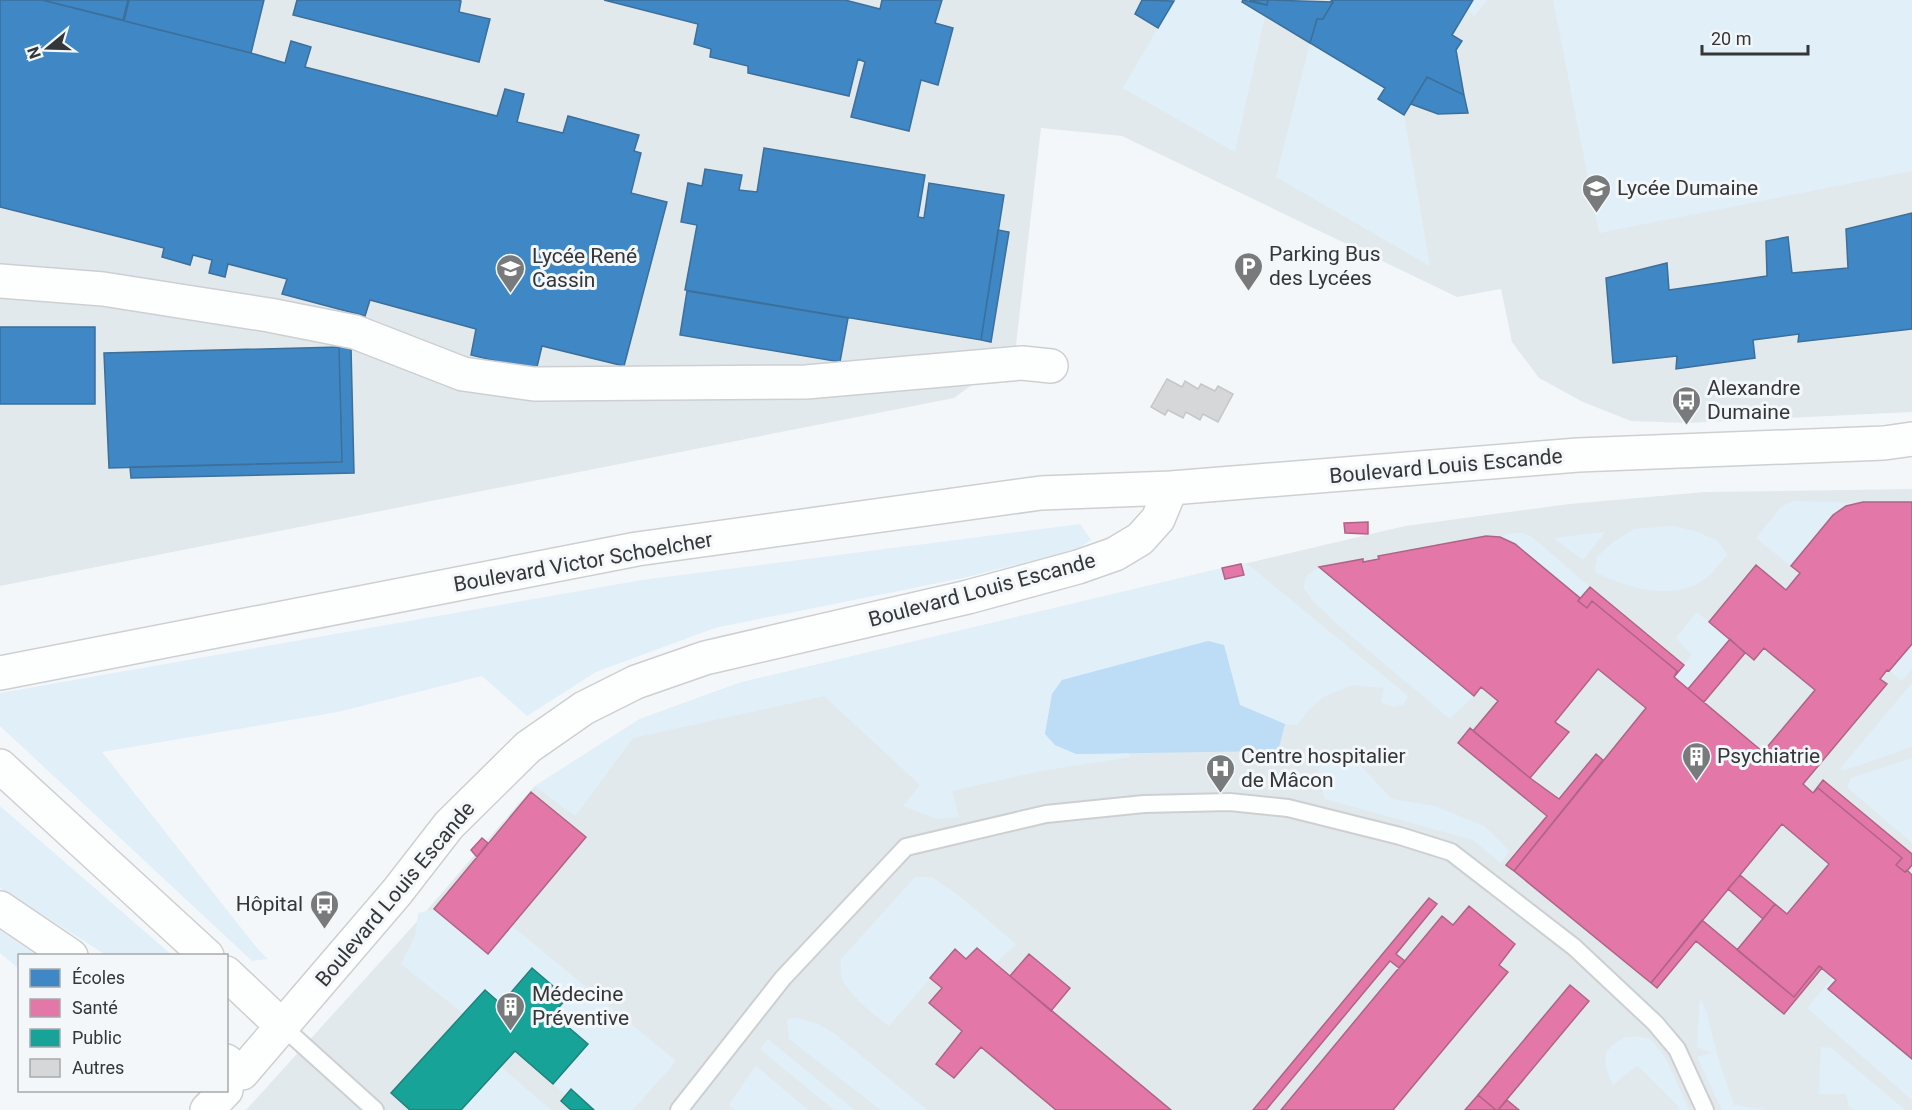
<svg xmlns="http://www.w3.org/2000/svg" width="1912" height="1110" viewBox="0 0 1912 1110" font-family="Roboto,sans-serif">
	<rect width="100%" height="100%" fill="#f4f7f9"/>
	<!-- built -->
	<path fill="#e1e9ed" d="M0,0H1912V412L1688,423L1631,421L1583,402L1539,378L1512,342L1501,289L1457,297L1122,136L1041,128L1015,354L954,398L0,586Z
		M1912,489V1110H246L422,916L520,802L535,786L640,719L739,683L1405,526L1569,504L1705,492Z"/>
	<!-- green -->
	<path fill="#e1eff9" d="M1174,0H1239L1265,16L1235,152L1123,88Z
		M1473,0H1487L1474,16L1468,9Z
		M1553,0H1912V171L1599,233Z
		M1310,43L1385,88L1379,99L1404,115L1430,266L1276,177Z
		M1793,501L1856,503C1830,509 1808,545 1791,566L1756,538L1781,507Z
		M1080,524L1091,540L1075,550L963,578L715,628L596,672L527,716L482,676L338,712L102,752L257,948L268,959L252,961L0,726V693L642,580Z
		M1673,526L1695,531L1718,541L1727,555C1722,560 1717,567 1712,573C1681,604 1629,589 1595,572L1597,557L1612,543L1634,529Z
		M1605,532L1583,560L1554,538Z
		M1511,533H1523L1532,537L1590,587L1580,598L1515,544L1500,537Z
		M1246,563L1408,696L1403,705L1394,707L1381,703L1384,688L1352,685L1323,697L1308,711L1297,725L1285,724L1240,705L1224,645L1052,694L1045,734C1069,761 1094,754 1127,753L1131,757L1040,771L952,791L959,817L937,819L903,806L920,785L824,696L633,738L575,816L535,786L640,719L739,683L1222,568L1225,579L1243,575L1241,564Z
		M1319,567L1474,696L1450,719L1337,624L1312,600L1304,588L1306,576Z
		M1697,612L1730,639L1688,689L1674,677L1692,655L1676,638Z
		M1912,645V669L1902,681L1890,671Z
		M1912,683V747L1845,770L1840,769Z
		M1340,753L1354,759L1392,799L1434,806L1484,826L1509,851L1501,863L1473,840L1325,799C1318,777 1311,761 1340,753Z
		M1912,758V843L1847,787L1851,778Z
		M0,806L172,955H106L0,888Z
		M915,877H932L963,899L1016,944L995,964L977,948L966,959L955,949L889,1026C875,1015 848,995 842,978C840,973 841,965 841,959Z
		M434,909L488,954L512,926L676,1061L633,1110H583L553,1084L587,1043L553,1014L567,998L532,968L501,1004L485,990L464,1014L401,964L415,936L418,913Z
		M0,930L37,955L20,956L19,969L0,953Z
		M1833,977L1846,988L1839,998L1912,1059V1100L1807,1008Z
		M1700,998L1706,1011L1718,1058L1734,1105L1765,1110H1722L1697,1057L1712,1053L1697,1047Z
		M797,1018L818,1024L836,1035L927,1110H881L789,1039L787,1019Z
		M1625,1037C1634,1037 1646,1035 1653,1042C1666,1053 1681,1093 1689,1110H1677L1679,1107L1637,1065L1613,1085C1602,1060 1600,1051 1625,1037Z
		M768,1039L854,1110H834L760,1049Z
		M1821,1047L1831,1048L1905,1110H1855L1849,1107L1846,1094H1819Z
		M756,1065V1066L808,1110H735L729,1105Z
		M501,1067L551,1110H461Z"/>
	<!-- water -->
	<path fill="#bddcf5" d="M1208,641L1224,645L1240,705L1285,724L1278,751L1076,754L1055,745L1045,734L1052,694L1062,680Z"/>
	<!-- schools -->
	<path fill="#3f88c5" stroke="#3c6f9a" stroke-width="1.5" d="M0,0H42L251,53L285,63L291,41L311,47L305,67L497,116L505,89L524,94L517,122L563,133L568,116L639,135L634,151L641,153L631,193L667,202L624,366L542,346L536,371L471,355L476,329L370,300L365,316L282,294L287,279L228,264L225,277L209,273L212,260L193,255L190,265L162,257L164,248L0,207Z
		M42,0H128L123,20Z
		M129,0H264L251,53L124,21Z
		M297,0H458L461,1L459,12L490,19L479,62L293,15Z
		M604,0H845L880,9L882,0H942L935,23L953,28L938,85L921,80L909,131L851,117L865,62L858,59L849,96L748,73V66L710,57L711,49L694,44L698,24Z
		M1142,0L1174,1L1158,28L1135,14Z
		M1243,0L1267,5L1268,0L1333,2L1323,19H1317L1310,43L1242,2Z
		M1249,0H1268L1267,5Z
		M1331,0H1473L1452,35L1462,41L1456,50L1464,95L1427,77L1404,115L1378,99L1385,88L1310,43L1317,19H1323L1333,2Z
		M1427,77L1464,95L1468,113L1438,114L1411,104Z
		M764,148L925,175L918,217L924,218L929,183L1004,195L981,340L685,290L697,225L681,222L688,183L702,186L705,169L742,175L739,190L757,192Z
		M1912,213V329L1798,342L1799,334L1753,340L1755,358L1676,369L1677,356L1613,363L1606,278L1667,263L1669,290L1767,276L1766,241L1788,237L1792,273L1848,268L1846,229Z
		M998,230L1009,232L991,342L981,340Z
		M687,291L848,318L840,362L680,335Z
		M0,327H95V404H0Z
		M339,347L342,462L109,468L104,353Z
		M339,347H351L354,473L131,478L130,467L342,462Z"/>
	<!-- health -->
	<path fill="#e377a8" stroke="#af6486" stroke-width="1.5" d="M1863,502H1912V644L1889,671L1887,670L1880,679L1887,684L1803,784L1813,793L1818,788L1902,858L1896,865L1905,872L1907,870L1912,875V1059L1828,989L1836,980L1819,966L1794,997L1737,950L1775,904L1787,914L1829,864L1782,824L1651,983L1514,871L1646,708L1598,669L1555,722L1569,732L1530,778L1473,731L1498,701L1481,687L1474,696L1319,567L1363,559V562L1379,559L1378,556L1486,536L1500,537L1515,544L1580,598L1578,601L1587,608L1592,601L1677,671L1674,677L1763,752L1815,690L1764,648L1754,660L1709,622L1756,565L1786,590L1800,573L1791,566L1833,515L1846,506Z
		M1368,522V534L1345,533L1344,523Z
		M1241,564L1244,575L1225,579L1222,568Z
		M1590,587L1684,665L1674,677L1677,671L1592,601L1587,608L1578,601Z
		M1730,639L1745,653L1704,702L1688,689Z
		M1470,728L1530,778L1559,799L1596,754L1603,760L1514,871L1506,865L1547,816L1458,743Z
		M1823,780L1912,854V865L1907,871L1905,872L1896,865L1902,858L1818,788L1813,793Z
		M531,792L586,837L488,954L434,909Z
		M482,838L488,843L477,857L471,850Z
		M1740,875L1775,904L1763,919L1728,889Z
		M1429,898L1437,904L1396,954L1405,961L1399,968L1390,961L1266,1110H1253Z
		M1469,906L1515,944L1499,965L1508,972L1393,1110H1281L1442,916L1453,925Z
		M1702,920L1794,997L1819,966L1822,968L1784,1014L1696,941L1657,988L1651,983Z
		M977,948L1010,976L1171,1110H1056L981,1047L954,1078L936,1064L962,1031L929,1003L942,988L930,978L955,949L966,959Z
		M1029,954L1070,988L1051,1011L1010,976Z
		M1570,985L1589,1001L1498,1110H1496L1478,1095Z
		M1478,1095L1496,1110H1465Z
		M1507,1100L1519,1110H1498Z"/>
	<!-- public -->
	<path fill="#17a398" stroke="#20827b" stroke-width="1.5" d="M532,968L567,998L553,1014L588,1044L553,1084L515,1051L461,1110H410L391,1093L485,990L501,1004Z
		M571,1089L594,1110H571L561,1101Z"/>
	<!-- building -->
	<path fill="#d5d7d8" stroke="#c4c6c8" stroke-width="1.5" d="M1167,379L1182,387L1185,381L1198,389L1201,384L1215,391L1218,386L1233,394L1218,422L1203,414L1200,420L1186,412L1183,418L1168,410L1165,415L1151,407Z"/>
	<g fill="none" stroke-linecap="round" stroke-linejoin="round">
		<defs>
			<path id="lane" d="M282,1026L375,1110
				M679,1110L783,978L906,847L1046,814L1144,804L1230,802L1288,808L1400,836L1451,852L1574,947L1655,1023L1677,1049L1705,1110"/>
			<path id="street" d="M0,281L103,289L269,315L355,332L463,374L534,384L806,382L1022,363L1051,366
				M207,1110L226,1090"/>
			<path id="secondary" d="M0,673L637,549L1041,493L1171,488
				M0,766L207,956
				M0,908L71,956
				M226,973L282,1026
				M226,1061L242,1073L397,892L449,825L528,747L584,708L636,682L705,658L968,597L1078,567L1115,554L1140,539L1158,519L1171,488L1578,455L1884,443L1912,439"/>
		</defs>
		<!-- lane casing -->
		<use href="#lane" stroke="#cecfd1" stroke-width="20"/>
		<!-- street casing -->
		<use href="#street" stroke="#cecfd1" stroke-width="36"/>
		<!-- secondary casing -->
		<use href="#secondary" stroke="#cecfd1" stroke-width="36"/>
		<!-- lane -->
		<use href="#lane" stroke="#fdfefe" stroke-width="16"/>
		<!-- street -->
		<use href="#street" stroke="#fdfefe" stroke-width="33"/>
		<!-- secondary -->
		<use href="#secondary" stroke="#fdfefe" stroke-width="33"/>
	</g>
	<!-- icons -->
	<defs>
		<symbol id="school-pin" viewBox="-11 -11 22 30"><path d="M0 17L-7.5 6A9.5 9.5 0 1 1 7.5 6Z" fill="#787a7b" stroke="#f3f7fa"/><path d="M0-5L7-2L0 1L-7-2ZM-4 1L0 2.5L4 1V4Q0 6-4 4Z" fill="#fff"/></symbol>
		<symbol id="parking-pin" viewBox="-11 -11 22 30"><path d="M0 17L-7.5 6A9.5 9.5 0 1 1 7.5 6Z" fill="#787a7b" stroke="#f3f7fa"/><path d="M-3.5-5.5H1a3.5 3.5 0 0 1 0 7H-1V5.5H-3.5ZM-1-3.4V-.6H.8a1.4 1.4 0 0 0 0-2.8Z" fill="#fff"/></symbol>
		<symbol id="bus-pin" viewBox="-11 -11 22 30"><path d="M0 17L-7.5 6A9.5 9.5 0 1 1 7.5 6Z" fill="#787a7b" stroke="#f3f7fa"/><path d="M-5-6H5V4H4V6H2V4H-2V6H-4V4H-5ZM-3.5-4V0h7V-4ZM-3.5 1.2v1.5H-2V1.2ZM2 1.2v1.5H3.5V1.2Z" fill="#fff"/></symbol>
		<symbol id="building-pin" viewBox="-11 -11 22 30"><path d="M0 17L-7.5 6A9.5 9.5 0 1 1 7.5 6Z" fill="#787a7b" stroke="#f3f7fa"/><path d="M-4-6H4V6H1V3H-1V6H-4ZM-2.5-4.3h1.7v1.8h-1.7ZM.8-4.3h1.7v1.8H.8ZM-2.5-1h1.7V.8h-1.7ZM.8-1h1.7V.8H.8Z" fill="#fff"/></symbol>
		<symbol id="hospital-pin" viewBox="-11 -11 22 30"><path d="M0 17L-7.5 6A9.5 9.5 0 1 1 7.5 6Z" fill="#787a7b" stroke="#f3f7fa"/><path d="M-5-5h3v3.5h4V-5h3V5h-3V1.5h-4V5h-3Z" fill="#fff"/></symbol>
	</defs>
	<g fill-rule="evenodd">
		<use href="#school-pin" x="1580" y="172" width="33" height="45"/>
		<use href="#parking-pin" x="1232" y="250" width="33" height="45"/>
		<use href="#school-pin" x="494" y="252" width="33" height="45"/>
		<use href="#bus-pin" x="1670" y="384" width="33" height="45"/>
		<use href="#building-pin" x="1680" y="740" width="33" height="45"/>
		<use href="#hospital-pin" x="1204" y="752" width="33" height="45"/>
		<use href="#bus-pin" x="308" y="888" width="33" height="45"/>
		<use href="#building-pin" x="494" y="990" width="33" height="45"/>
	</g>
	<g text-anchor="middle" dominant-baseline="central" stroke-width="6" stroke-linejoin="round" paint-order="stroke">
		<!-- poi labels -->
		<g font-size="21" fill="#353637" stroke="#f3f7fa" text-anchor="start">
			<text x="1617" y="188">Lycée Dumaine</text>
			<text x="1269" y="254">Parking Bus<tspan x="1269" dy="24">des Lycées</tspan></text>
			<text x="532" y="256">Lycée René<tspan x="532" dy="24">Cassin</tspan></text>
			<text x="1707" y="388">Alexandre<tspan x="1707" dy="24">Dumaine</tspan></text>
			<text x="1241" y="756">Centre hospitalier<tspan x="1241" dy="24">de Mâcon</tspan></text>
			<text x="1717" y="756">Psychiatrie</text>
			<text x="303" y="904" text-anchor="end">Hôpital</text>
			<text x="532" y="994">Médecine<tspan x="532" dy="24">Préventive</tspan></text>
		</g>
		<!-- street labels -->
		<g font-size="21" fill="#353637" stroke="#f3f7fa">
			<text transform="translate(1446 466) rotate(-5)">Boulevard Louis Escande</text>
			<text transform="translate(583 562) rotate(-10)">Boulevard Victor Schoelcher</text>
			<text transform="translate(982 590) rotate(-15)">Boulevard Louis Escande</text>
			<text transform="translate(395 894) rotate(-50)">Boulevard Louis Escande</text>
		</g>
	</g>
	<!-- legend -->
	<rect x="18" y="954" width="210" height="138" fill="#f3f7fa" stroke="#a7aaac" stroke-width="1.5"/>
	<rect x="30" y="969" width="30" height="18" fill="#3f88c5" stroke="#a7aaac" stroke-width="1.5"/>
	<text x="72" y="984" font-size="18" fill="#353637">Écoles</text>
	<rect x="30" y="999" width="30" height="18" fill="#e377a8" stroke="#a7aaac" stroke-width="1.5"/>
	<text x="72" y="1014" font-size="18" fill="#353637">Santé</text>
	<rect x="30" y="1029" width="30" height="18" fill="#17a398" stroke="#a7aaac" stroke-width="1.5"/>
	<text x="72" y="1044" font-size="18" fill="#353637">Public</text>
	<rect x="30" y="1059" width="30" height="18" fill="#d5d7d8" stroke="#a7aaac" stroke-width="1.5"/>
	<text x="72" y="1074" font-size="18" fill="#353637">Autres</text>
	<!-- north arrow -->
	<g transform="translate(48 48) rotate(251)" stroke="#f3f7fa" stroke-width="4.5" paint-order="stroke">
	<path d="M0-4.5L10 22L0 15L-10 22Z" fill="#353637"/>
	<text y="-9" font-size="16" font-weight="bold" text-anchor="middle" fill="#353637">N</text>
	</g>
	<!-- scale -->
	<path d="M1702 45v9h106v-9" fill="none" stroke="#353637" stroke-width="3"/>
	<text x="1711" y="45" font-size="18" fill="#353637" stroke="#f3f7fa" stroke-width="4.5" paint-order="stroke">20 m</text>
</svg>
